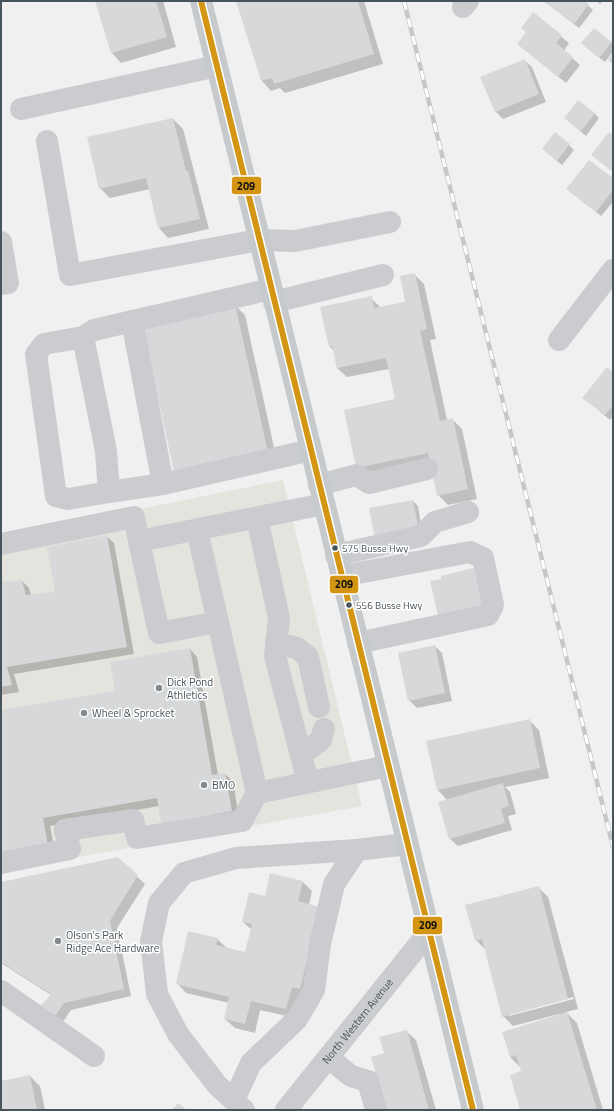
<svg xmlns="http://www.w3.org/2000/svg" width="614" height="1111" viewBox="0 0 614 1111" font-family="'Titillium Web',sans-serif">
	<rect width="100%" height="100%" fill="#f1f0f0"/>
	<!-- commercial -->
	<path fill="#e5e3de" d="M283,480L362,806L1,871V537Z"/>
	<!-- shadow -->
	<path fill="#0003" fill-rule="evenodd" d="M96,1H163L176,47L121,63L112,53Z
		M238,1H364L383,64L285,93L280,88L271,91L262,81Z
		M544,1H583L593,10L579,28Z
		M596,1H603L600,4Z
		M533,14L569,43L564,51L580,65L566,83L518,44L527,32Z
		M611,43L613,44V64L612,53L605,62L587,48Z
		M524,60L532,67L546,102L503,119L496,112Z
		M594,113L599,118L586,136L565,118Z
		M173,119L183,129L209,229L168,238L159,228L150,189L110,198L100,188Z
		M569,145L574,150L562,165L543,149Z
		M613,180V202L601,216L573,194Z
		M414,274L424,284L436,339L430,340L447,420L452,419L462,429L477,499L448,505L438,495L431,464L367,478L357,468L396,400L389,369L347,377L337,368L334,351L330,347L371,298L381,308L406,302Z
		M235,305L245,315L277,461L185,481Z
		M613,373V416L610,420L584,398Z
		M413,501L418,506L423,536L381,545Z
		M106,536L114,543L134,654L14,674L19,692L1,695V578L3,584L22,581L29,588L31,595L56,593Z
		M435,646L442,653L452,701L417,708L409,700Z
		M190,649L197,657L218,775L225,774L233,781L239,819L159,806L50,826L56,859L4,868L1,711L116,692Z
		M529,720L539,730L549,778L505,787L510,792L516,814L508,816L512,830L458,846L450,839L439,803L448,801L438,790Z
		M117,858L145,884L117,928L131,996L71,1010L60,1026L47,1016L51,995L1,963V883Z
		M303,882L312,891L309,905L329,917L296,1018L260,1010L255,1033L235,1028L225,1019L229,1003L186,993L177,983L217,939L227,948L246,953L252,930L243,922L266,897Z
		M538,887L548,897L578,1009L566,1012L577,1023L603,1110H521L523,1072L520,1067L510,1057L560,1016L559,1014L513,1026L503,1016L486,950L476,940ZM573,997L574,999L509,1016V1014Z
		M406,1031L416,1040L436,1110H387Z
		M30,1076L40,1086L45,1110H1V1082Z"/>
	<!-- building -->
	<path fill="#d7d8d9" d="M95,1H156L167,37L111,53Z
		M236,1H358L374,54L274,84L272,78L261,81Z
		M543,1H584L589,4L574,24Z
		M533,12L562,35L556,43L573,57L558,77L517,44L526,32L521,28Z
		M594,28L612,42L599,58L581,43Z
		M613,53V64L608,60Z
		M525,59L539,94L495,112L480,77Z
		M578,100L595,113L581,131L564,118Z
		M173,118L186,171H188L200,219L158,228L146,178L99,189L87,137Z
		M555,132L570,144L557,161L542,149Z
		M609,132L613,135V172L591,155Z
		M589,160L613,178V190L596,212L566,189Z
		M415,273L427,329L420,331L440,421L453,418L468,489L437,496L428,453L356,468L344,410L395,399L386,358L337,368L332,346L329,347L320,307L372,296L374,308L405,302L400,276Z
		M235,304L268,452L174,472L142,324Z
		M607,367L613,372V405L605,415L582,398Z
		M413,500L419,532L375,540L369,508Z
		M107,535L127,647L7,667L12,685L1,687V583L22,580L26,595L55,592L47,547Z
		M474,568L484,614L440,624L430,581L441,579V576Z
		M435,645L445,693L408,701L398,653Z
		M190,648L212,775L225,773L232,811L195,818L162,829L157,798L43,818L49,851L1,860V710L115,691L110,662Z
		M530,719L540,768L437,790L426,741Z
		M503,783L509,806L501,809L505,823L449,839L438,802Z
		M118,857L138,875L110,921L124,989L64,1003L53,1019L39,1008L51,994L1,962V882Z
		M270,873L303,881L298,901L320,907L300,989L292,987L286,1009L251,1001L245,1024L224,1019L229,997L176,984L188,931L218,938L216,945L245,952L252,924L242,922L249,892L265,896Z
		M539,886L568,999L502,1017L482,939L475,941L465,905Z
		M567,1012L597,1110H520L510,1075L521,1071L516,1055L510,1057L502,1032Z
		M407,1030L429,1110H386L371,1057L384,1053L379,1037Z
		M30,1075L37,1110H1V1081Z
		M178,1103L187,1110H172Z"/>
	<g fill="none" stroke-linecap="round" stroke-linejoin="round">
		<!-- minor -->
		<g stroke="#cacccf" stroke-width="22">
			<path d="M463,7L468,1"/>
			<path d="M21,109L217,66"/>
			<path d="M47,141L70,275L259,240L295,241L390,222"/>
			<path d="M1,242L8,283L1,284"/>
			<path d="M274,302L383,275"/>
			<path d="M132,321L163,484"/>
			<path d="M83,337L106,451L109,492L68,499L56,496L36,354L44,344L83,337L94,330L271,289"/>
			<path d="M559,340L613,270"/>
			<path d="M319,485L356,475L369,483L427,469"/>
			<path d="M109,492L163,484L311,450"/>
			<path d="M257,518L279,618L275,656L308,782"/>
			<path d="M139,541L159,633L218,622"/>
			<path d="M1,544L134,517L139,541L324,504"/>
			<path d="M336,555L421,536L435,522L468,512"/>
			<path d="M342,576L470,552L483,558L493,605L488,615L358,643"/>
			<path d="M276,643L297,648L308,657L319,707"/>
			<path d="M301,755L321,740L324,729"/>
			<path d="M257,793L388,766"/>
			<path d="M1,863L70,849L65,830L133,820L137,838L242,821L257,793L197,530"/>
			<path d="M1,991L94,1056"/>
			<path d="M329,1058L351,1076L368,1081L376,1110"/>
			<path d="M234,1100L251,1063L297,1019L314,990L320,944L334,884L357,850"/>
			<path d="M244,1110L217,1085L178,1034L157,994L151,941L159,903L184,873L236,858L357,850L407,844"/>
			<path id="s1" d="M286,1110L429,932"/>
		</g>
		<!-- major -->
		<path stroke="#c6cacd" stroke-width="22" d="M201,1L473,1110"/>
		<defs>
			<path id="rail" d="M404,1L613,847"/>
		</defs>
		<!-- rail casing -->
		<use href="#rail" stroke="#c5c7c9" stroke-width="4.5"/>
		<!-- rail -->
		<use href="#rail" stroke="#fff" stroke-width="3" stroke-dasharray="9" stroke-linecap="butt"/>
		<defs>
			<path id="bus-1" d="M201,1L473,1110"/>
		</defs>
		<!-- bus-1 casing -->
		<use href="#bus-1" stroke="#fff" stroke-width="9"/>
		<!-- bus-1 -->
		<use href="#bus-1" stroke="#d49612" stroke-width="6"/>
	</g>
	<!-- markers -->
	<g fill="#48545c" stroke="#fff" stroke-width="1.5">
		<circle cx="335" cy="548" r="3.5"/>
		<circle cx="349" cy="605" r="3.5"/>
	</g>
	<g fill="#838b90" stroke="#fff" stroke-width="1.5">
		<circle cx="159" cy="688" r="4"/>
		<circle cx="84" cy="713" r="4"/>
		<circle cx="204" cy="785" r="4"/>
		<circle cx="58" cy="941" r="4"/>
	</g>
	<g text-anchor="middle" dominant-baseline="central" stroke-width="3" stroke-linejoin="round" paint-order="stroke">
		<!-- bus labels -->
		<g font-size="10" fill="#48545c" stroke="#fff" text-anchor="start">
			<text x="342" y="548">575 Busse Hwy</text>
			<text x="356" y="605">556 Busse Hwy</text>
		</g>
		<!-- poi labels -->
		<g font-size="11" fill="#48545c" stroke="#fff" text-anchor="start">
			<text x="167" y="682">Dick Pond<tspan x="167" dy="13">Athletics</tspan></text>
			<text x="92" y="713">Wheel &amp; Sprocket</text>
			<text x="212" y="785">BMO</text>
			<text x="66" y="935">Olson's Park<tspan x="66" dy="13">Ridge Ace Hardware</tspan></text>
		</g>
		<!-- street labels -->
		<g font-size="11" fill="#48545c" stroke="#fff">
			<text stroke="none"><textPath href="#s1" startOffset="114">North Western Avenue</textPath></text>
		</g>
	</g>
	<g stroke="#fff" stroke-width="1.5">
		<rect x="231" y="176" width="31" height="19" rx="4" fill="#d49612"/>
		<rect x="329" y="575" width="30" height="19" rx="4" fill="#d49612"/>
		<rect x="412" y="916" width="31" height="19" rx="4" fill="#d49612"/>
	</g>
	<g font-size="11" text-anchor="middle" font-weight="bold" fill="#111">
		<text x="246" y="190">209</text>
		<text x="344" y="588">209</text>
		<text x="428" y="929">209</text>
	</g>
	<!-- border -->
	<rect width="614" height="1111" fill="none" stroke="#48545c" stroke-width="4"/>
</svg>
